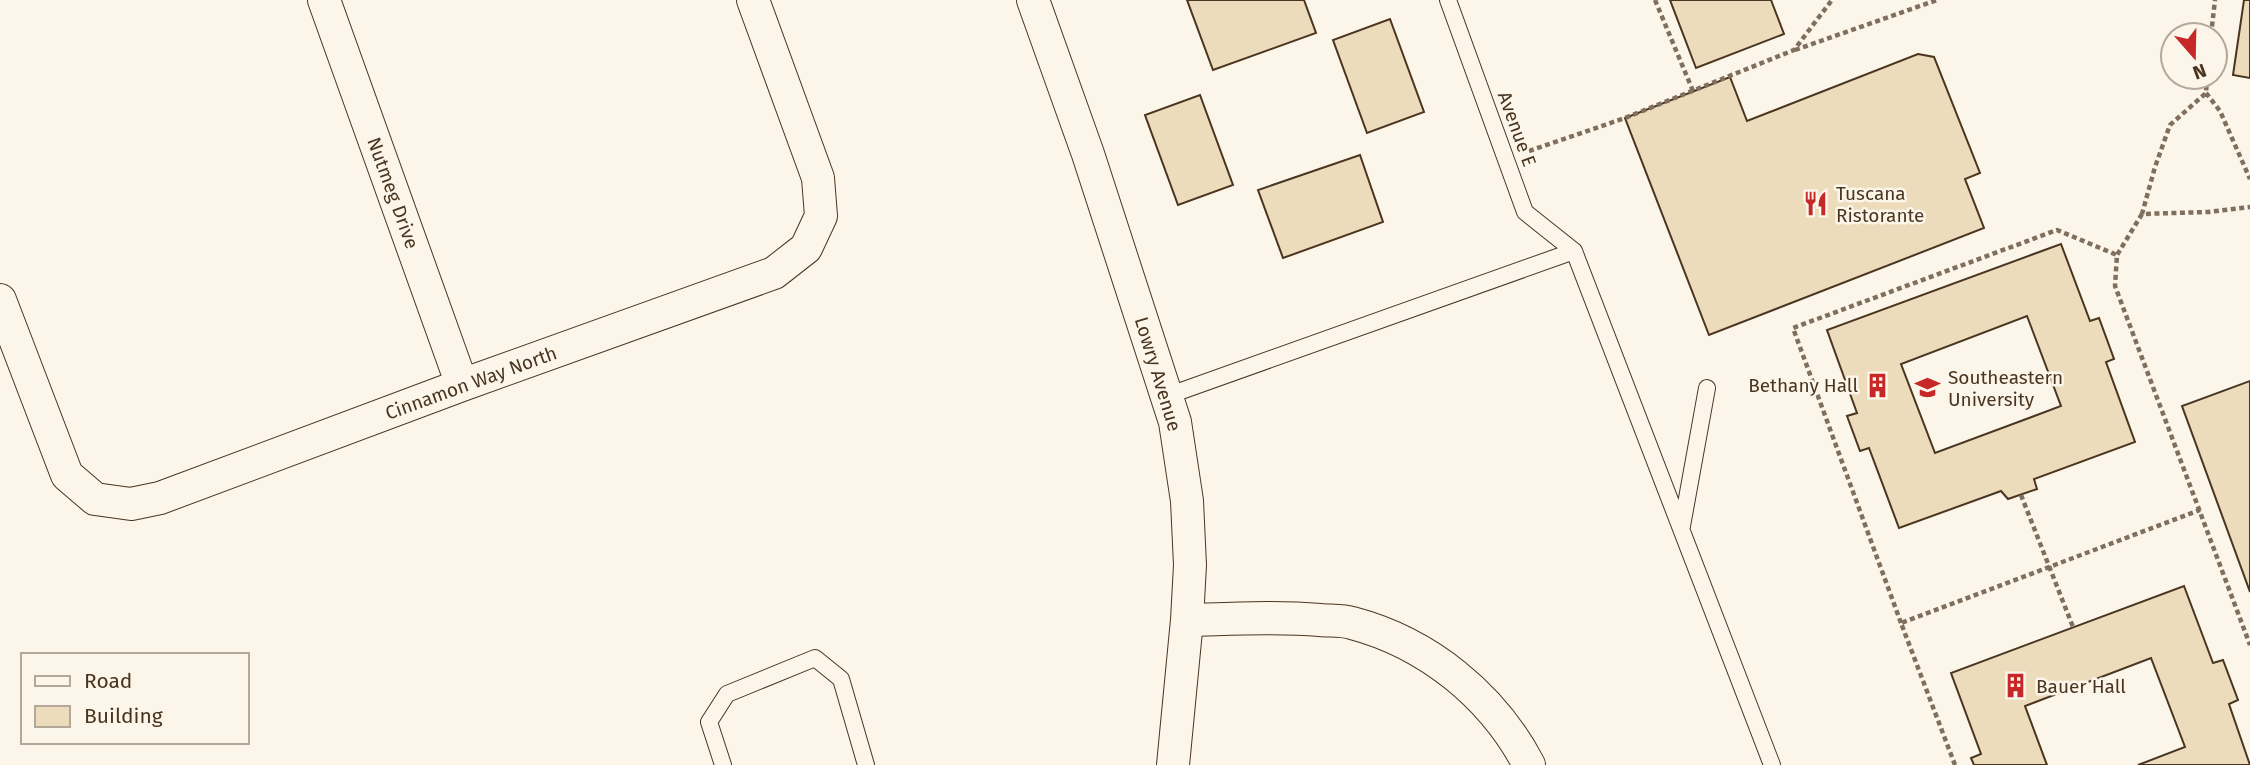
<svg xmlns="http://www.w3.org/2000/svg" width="2250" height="765" viewBox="0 0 2250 765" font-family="'Fira Sans',sans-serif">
	<rect width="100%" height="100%" fill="#fbf6e9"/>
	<!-- building -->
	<path fill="#ecdcbc" stroke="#4a3520" stroke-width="2" fill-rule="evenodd" d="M1187,0H1304L1316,33L1213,70Z
		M1670,0H1771L1784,34L1696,68Z
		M2244,0H2250V78L2233,75Z
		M1390,19L1424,112L1367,133L1333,40Z
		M1918,54L1934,57L1980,173L1965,179L1984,228L1709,335L1625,118L1730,77L1747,121Z
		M1200,95L1233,185L1178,205L1145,115Z
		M1360,155L1383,222L1283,258L1258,190Z
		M2061,244L2090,321L2099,318L2114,359L2106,362L2135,442L2034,479L2037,489L2008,499L2001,491L1899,528L1869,448L1860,451L1847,416L1857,413L1827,330ZM2027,316L2061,406L1935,453L1901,364Z
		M2250,381V592L2182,406Z
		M2184,586L2213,663L2223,660L2238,700L2229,704L2250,765H2138L2185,747L2151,658L2025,706L2047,765H1974L1971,758L1981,754L1951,673Z"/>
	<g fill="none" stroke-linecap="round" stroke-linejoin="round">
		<defs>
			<path id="lane" d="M1448,0L1525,212L1574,251
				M1574,251L1772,765
				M1167,396L1574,251
				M1682,526L1707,388
				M723,765L709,722L727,694L815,658L841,679L866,765"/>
			<path id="street" d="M324,0L462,385
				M1033,0L1088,154L1175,422L1187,501L1190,565L1187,620L1173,765
				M0,300L67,475L95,499L131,504L160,498L462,385L774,273L806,248L821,216L818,178L753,0
				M1187,620C1231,619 1276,616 1320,620C1330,621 1342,620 1352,623C1428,643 1493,696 1529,765"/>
		</defs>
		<!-- lane casing -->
		<use href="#lane" stroke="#4a3520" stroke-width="18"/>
		<!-- street casing -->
		<use href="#street" stroke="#4a3520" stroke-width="34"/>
		<!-- path -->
		<path stroke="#7f6f5c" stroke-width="4.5" stroke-dasharray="5 3.5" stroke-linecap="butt" d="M1655,0L1693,91
			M2211,35L2215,0
			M1795,50L1937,0
			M2207,77L2206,93L2170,125L2155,167L2142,214L2208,212L2250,207
			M2206,93L2220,111L2250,179
			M1529,151L1625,118L1794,50L1832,0
			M2142,214L2117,255L2115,286L2250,645
			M2021,495L2073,627
			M1901,623L1793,328L2057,230L2117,255
			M1955,765L1901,623L2200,510"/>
		<!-- lane -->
		<use href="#lane" stroke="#fbf6e9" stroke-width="16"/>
		<!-- street -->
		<use href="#street" stroke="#fbf6e9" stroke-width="32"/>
	</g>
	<!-- icons -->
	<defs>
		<symbol id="restaurant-bare" viewBox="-9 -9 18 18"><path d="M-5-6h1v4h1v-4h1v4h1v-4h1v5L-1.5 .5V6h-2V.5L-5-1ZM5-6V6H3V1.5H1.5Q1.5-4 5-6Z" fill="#c62828" stroke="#fbf6e9" stroke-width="2.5" paint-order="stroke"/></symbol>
		<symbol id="building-bare" viewBox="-9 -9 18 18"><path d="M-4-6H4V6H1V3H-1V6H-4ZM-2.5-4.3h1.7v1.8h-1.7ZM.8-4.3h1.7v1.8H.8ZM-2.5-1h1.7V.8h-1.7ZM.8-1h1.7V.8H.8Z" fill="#c62828" stroke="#fbf6e9" stroke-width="2.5" paint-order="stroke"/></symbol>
		<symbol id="university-bare" viewBox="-9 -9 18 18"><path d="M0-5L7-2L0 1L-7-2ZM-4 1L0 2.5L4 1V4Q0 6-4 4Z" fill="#c62828" stroke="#fbf6e9" stroke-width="2.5" paint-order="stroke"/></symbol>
	</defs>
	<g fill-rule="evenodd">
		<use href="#restaurant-bare" x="1798" y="186" width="35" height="35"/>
		<use href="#building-bare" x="1860" y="368" width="35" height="35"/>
		<use href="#university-bare" x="1910" y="370" width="35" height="35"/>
		<use href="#building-bare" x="1998" y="668" width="35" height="35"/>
	</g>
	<g text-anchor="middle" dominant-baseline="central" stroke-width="5" stroke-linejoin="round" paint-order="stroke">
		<!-- street labels -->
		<g font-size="19" fill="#4a3520" stroke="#fbf6e9">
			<text transform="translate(1517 129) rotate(70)">Avenue E</text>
			<text transform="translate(393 193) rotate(70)">Nutmeg Drive</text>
			<text transform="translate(1158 374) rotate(73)">Lowry Avenue</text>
			<text transform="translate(471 383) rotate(-20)">Cinnamon Way North</text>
		</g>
		<!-- poi labels -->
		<g font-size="19" fill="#4a3520" stroke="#fbf6e9" text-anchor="start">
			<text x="1836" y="193">Tuscana<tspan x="1836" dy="22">Ristorante</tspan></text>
			<text x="1948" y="377">Southeastern<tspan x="1948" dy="22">University</tspan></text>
			<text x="1858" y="385" text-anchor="end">Bethany Hall</text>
			<text x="2036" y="686">Bauer Hall</text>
		</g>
	</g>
	<!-- legend -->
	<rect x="21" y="653" width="228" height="91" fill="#fbf6e9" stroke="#b4a999" stroke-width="2"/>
	<rect x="35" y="676" width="35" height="10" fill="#fbf6e9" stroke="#b4a999" stroke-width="2"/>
	<text x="84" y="688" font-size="21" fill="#4a3520">Road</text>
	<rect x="35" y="706" width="35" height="21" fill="#ecdcbc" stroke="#b4a999" stroke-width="2"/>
	<text x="84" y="723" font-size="21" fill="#4a3520">Building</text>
	<!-- north arrow -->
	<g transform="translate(2194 56) rotate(160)"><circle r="33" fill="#fbf6e9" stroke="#b4a999" stroke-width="2"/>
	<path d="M0-5L12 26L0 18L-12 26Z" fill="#c62828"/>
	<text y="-10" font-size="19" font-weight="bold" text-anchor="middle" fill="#4a3520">N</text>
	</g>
</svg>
